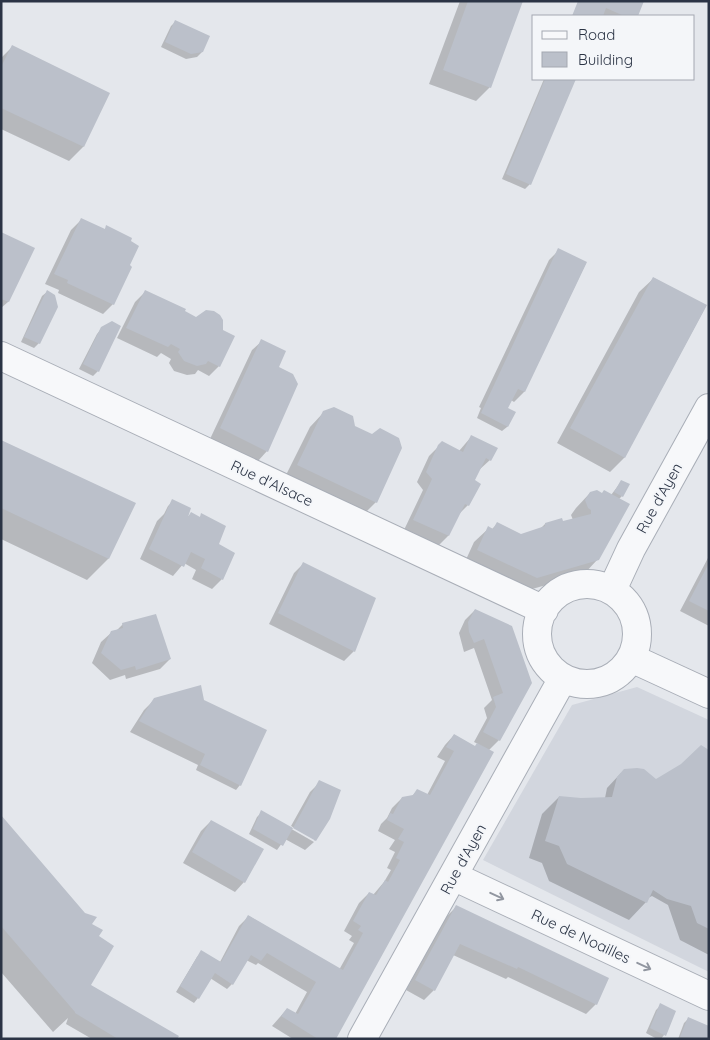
<svg xmlns="http://www.w3.org/2000/svg" width="710" height="1040" viewBox="0 0 710 1040" font-family="Quicksand,sans-serif">
	<rect width="100%" height="100%" fill="#e4e7ec"/>
	<!-- built -->
	<path fill="#d2d6de" d="M637,687L709,720V972L483,860L572,705Z"/>
	<!-- shadow -->
	<path fill="#0003" d="M460,1H522L490,87L476,101L429,84Z
		M579,1H642L636,16H573Z
		M176,21L202,52L197,57L186,59L161,47L171,26Z
		M12,47L108,93L83,147L69,161L1,129V58Z
		M544,79H574L530,184L525,189L502,179Z
		M81,220L104,230L107,227L113,304L103,314L58,293L59,290L45,284L71,230Z
		M1,233L33,249L8,302L1,308Z
		M559,250L586,263L524,392L514,402L511,400L506,408L514,413L507,427L502,431L477,418L481,408L479,407L549,260Z
		M654,278L706,306L624,458L610,472L557,443L639,292Z
		M47,292L39,343L34,348L21,342L42,296Z
		M145,292L196,319L219,366L209,376L198,370L195,374L187,375L174,371L169,363L171,359L161,353L157,357L117,338L135,302Z
		M102,328L98,371L93,376L79,369L97,334Z
		M262,341L277,368L267,451L258,461L210,439L252,350Z
		M324,412L376,502L362,516L284,479L310,427Z
		M471,437L490,460L479,470L474,481L468,505L458,515L448,536L438,546L404,530L423,490L417,482L429,456L442,443L459,451Z
		M1,442L134,504L108,559L87,580L1,539Z
		M621,482L622,496L619,499L598,559L584,574L522,592L464,564L474,542L489,528L492,529L497,524L521,535L540,529L545,524L573,520L571,515L576,508L590,493L611,495Z
		M173,501L185,519L191,514L199,518L202,515L222,579L212,589L192,579L196,570L184,563L173,576L140,559L157,521L164,514L168,506Z
		M709,556V626L680,611Z
		M304,563L354,651L344,661L269,624L294,573Z
		M475,610L511,627L499,740L488,751L335,1039H293L272,1026L287,1009L295,1014L307,992L258,963L256,965L246,960L232,984L227,989L210,978L198,998L194,1003L176,992L197,957L202,952L220,962L239,926L249,916L339,970L354,943L349,940L352,936L344,931L359,903L369,893L373,895L384,882L391,870L387,868L395,852L389,849L395,840L378,831L381,824L387,818L392,808L402,798L412,796L417,791L427,795L445,761L437,757L445,745L454,735L475,747L478,744L474,742L487,718L484,708L492,700L474,648L464,652L459,633L465,620Z
		M123,624L170,659L160,669L126,679L125,675L110,680L92,663L101,642L112,632L116,631Z
		M154,700L240,785L236,790L196,770L198,765L130,732L144,710Z
		M709,752V955L680,940L668,905L652,896L648,898L646,902L629,920L549,881L542,863L529,858L542,814L559,797L569,799L605,798L607,788L621,773L656,781Z
		M320,782L329,818L314,841V839L291,826L310,792Z
		M262,812L314,842L305,850L285,839L277,850L249,834L257,817Z
		M1,817L91,925L97,937L90,985L175,1039H92L66,1024L68,1018L53,1032L1,972Z
		M211,821L244,882L235,892L183,863L201,831Z
		M456,907L596,1004L586,1014L508,977L506,979L453,955L434,990L424,1000L406,990L446,917Z
		M661,1005L664,1035L661,1039H657L646,1033L656,1010Z
		M689,1018L709,1039H678L684,1023Z"/>
	<!-- building -->
	<path fill="#bbc0ca" d="M468,1H523L491,88L443,70Z
		M578,1H644L638,16H624L606,8L603,16H572Z
		M175,20L210,36L203,52L191,54L165,42Z
		M12,45L110,93L84,147L1,108V67Z
		M545,79H576L531,185L506,174Z
		M81,218L105,229L106,225L132,238L131,241L139,246L130,265L132,267L114,305L67,283L68,280L54,274Z
		M1,232L35,248L9,302L1,299Z
		M558,248L587,262L525,392L518,389L508,408L516,412L508,427L481,413Z
		M653,277L707,305L625,458L570,428Z
		M47,290L55,295L58,307L40,344L24,337Z
		M145,290L186,309L185,311L196,317L206,310L214,311L220,315L223,320V330L235,336L220,367L208,361L206,364L197,366L184,361L178,352L180,349L171,344L168,347L126,328Z
		M112,321L121,326L99,372L83,364L101,327Z
		M261,339L286,351L279,367L293,374L298,384L268,452L220,428Z
		M334,407L353,416L355,426L372,434L380,428L399,438L402,448L377,503L297,465L323,411Z
		M471,435L498,448L491,461L486,458L475,480L481,484L469,506L465,504L449,536L413,520L432,479L426,472L438,445L442,441L463,452Z
		M1,440L136,503L109,559L1,508Z
		M621,480L630,484L623,497L614,492Z
		M597,490L602,493L604,490L630,504L599,560L537,578L477,550L488,526L493,529L497,522L521,534L545,526V523L562,518L563,521L591,514V510L588,508L585,500L590,492Z
		M172,499L191,508L188,517L191,512L200,517L201,513L226,526L219,544L235,553L223,580L201,568L205,559L191,552L184,567L149,549Z
		M303,562L376,598L355,652L278,613Z
		M709,563V611L689,601Z
		M475,609L512,626L532,683L500,741L483,732L496,707L493,697L503,693L484,639L474,643L469,632L468,622Z
		M156,614L171,659L136,670L135,666L121,670L101,653L111,631L123,628L122,623Z
		M201,685L204,700L267,730L241,786L200,765L205,754L139,721L154,698Z
		M454,734L475,746L477,743L494,752L336,1039H318L281,1016L287,1008L298,1014L316,982L267,953L261,961L251,955L233,985L215,973L199,999L180,986L201,950L221,962L248,915L343,970L363,933L358,930L361,926L353,921L369,892L376,895L385,880L388,882L400,860L396,858L404,842L398,839L404,829L387,820L390,813L393,814L402,797L413,795L417,789L430,795L454,751L446,747Z
		M701,745L709,750V929L697,923L691,906L667,899L653,890L647,903L567,864L559,846L545,841L559,796L581,798L612,797L617,777L624,769L637,768L644,769L656,779L681,764Z
		M319,780L341,790L330,819L316,841L293,828Z
		M261,810L293,828L283,846L253,829Z
		M1,815L85,913L97,917L92,924L103,930L99,936L114,946L91,985L179,1036L177,1039H118L75,1013V1012L1,926Z
		M211,820L264,849L245,883L192,852Z
		M456,905L609,978L597,1005L518,967L517,969L460,944L435,991L415,980Z
		M660,1003L676,1011L666,1036L650,1028Z
		M688,1017L709,1026V1039L680,1037Z"/>
	<g fill="none" stroke-linecap="round" stroke-linejoin="round">
		<defs>
			<path id="street" d="M1,356L544,610
				M537 634a50 50 0 1 1 100 0a50 50 0 1 1-100 0Z
				M612,590L631,549L709,408
				M631,658L709,694
				M453,876L709,996
				M362,1039L563,678"/>
		</defs>
		<!-- street casing -->
		<use href="#street" stroke="#a9aeb7" stroke-width="30"/>
		<!-- street -->
		<use href="#street" stroke="#f7f8fa" stroke-width="28"/>
	</g>
	<!-- one-way arrows -->
	<defs><path id="oneway-shaft" d="M-6 0H5M1.5-3L5.5 0L1.5 3" fill="none" stroke-width="1.6" stroke-linecap="round" stroke-linejoin="round" transform="scale(1.25)"/></defs>
	<g stroke="#9196a0">
		<use href="#oneway-shaft" transform="translate(497 896) rotate(25)"/>
		<use href="#oneway-shaft" transform="translate(644 966) rotate(25)"/>
	</g>
	<g text-anchor="middle" dominant-baseline="central" stroke-width="4" stroke-linejoin="round" paint-order="stroke">
		<!-- street labels -->
		<g font-size="15" fill="#2b3445" stroke="#f4f6f9">
			<text transform="translate(272 483) rotate(25)">Rue d'Alsace</text>
			<text transform="translate(659 498) rotate(-61)">Rue d'Ayen</text>
			<text transform="translate(463 859) rotate(-61)">Rue d'Ayen</text>
			<text transform="translate(581 936) rotate(25)">Rue de Noailles</text>
		</g>
	</g>
	<!-- border -->
	<rect width="710" height="1040" fill="none" stroke="#2b3445" stroke-width="5"/>
	<!-- legend -->
	<rect x="532" y="15" width="162" height="65" fill="#f4f6f9" stroke="#a4a8b1"/>
	<rect x="542" y="31" width="25" height="8" fill="#f7f8fa" stroke="#a4a8b1"/>
	<text x="578" y="40" font-size="15" fill="#2b3445">Road</text>
	<rect x="542" y="52" width="25" height="15" fill="#bbc0ca" stroke="#a4a8b1"/>
	<text x="578" y="65" font-size="15" fill="#2b3445">Building</text>
</svg>
